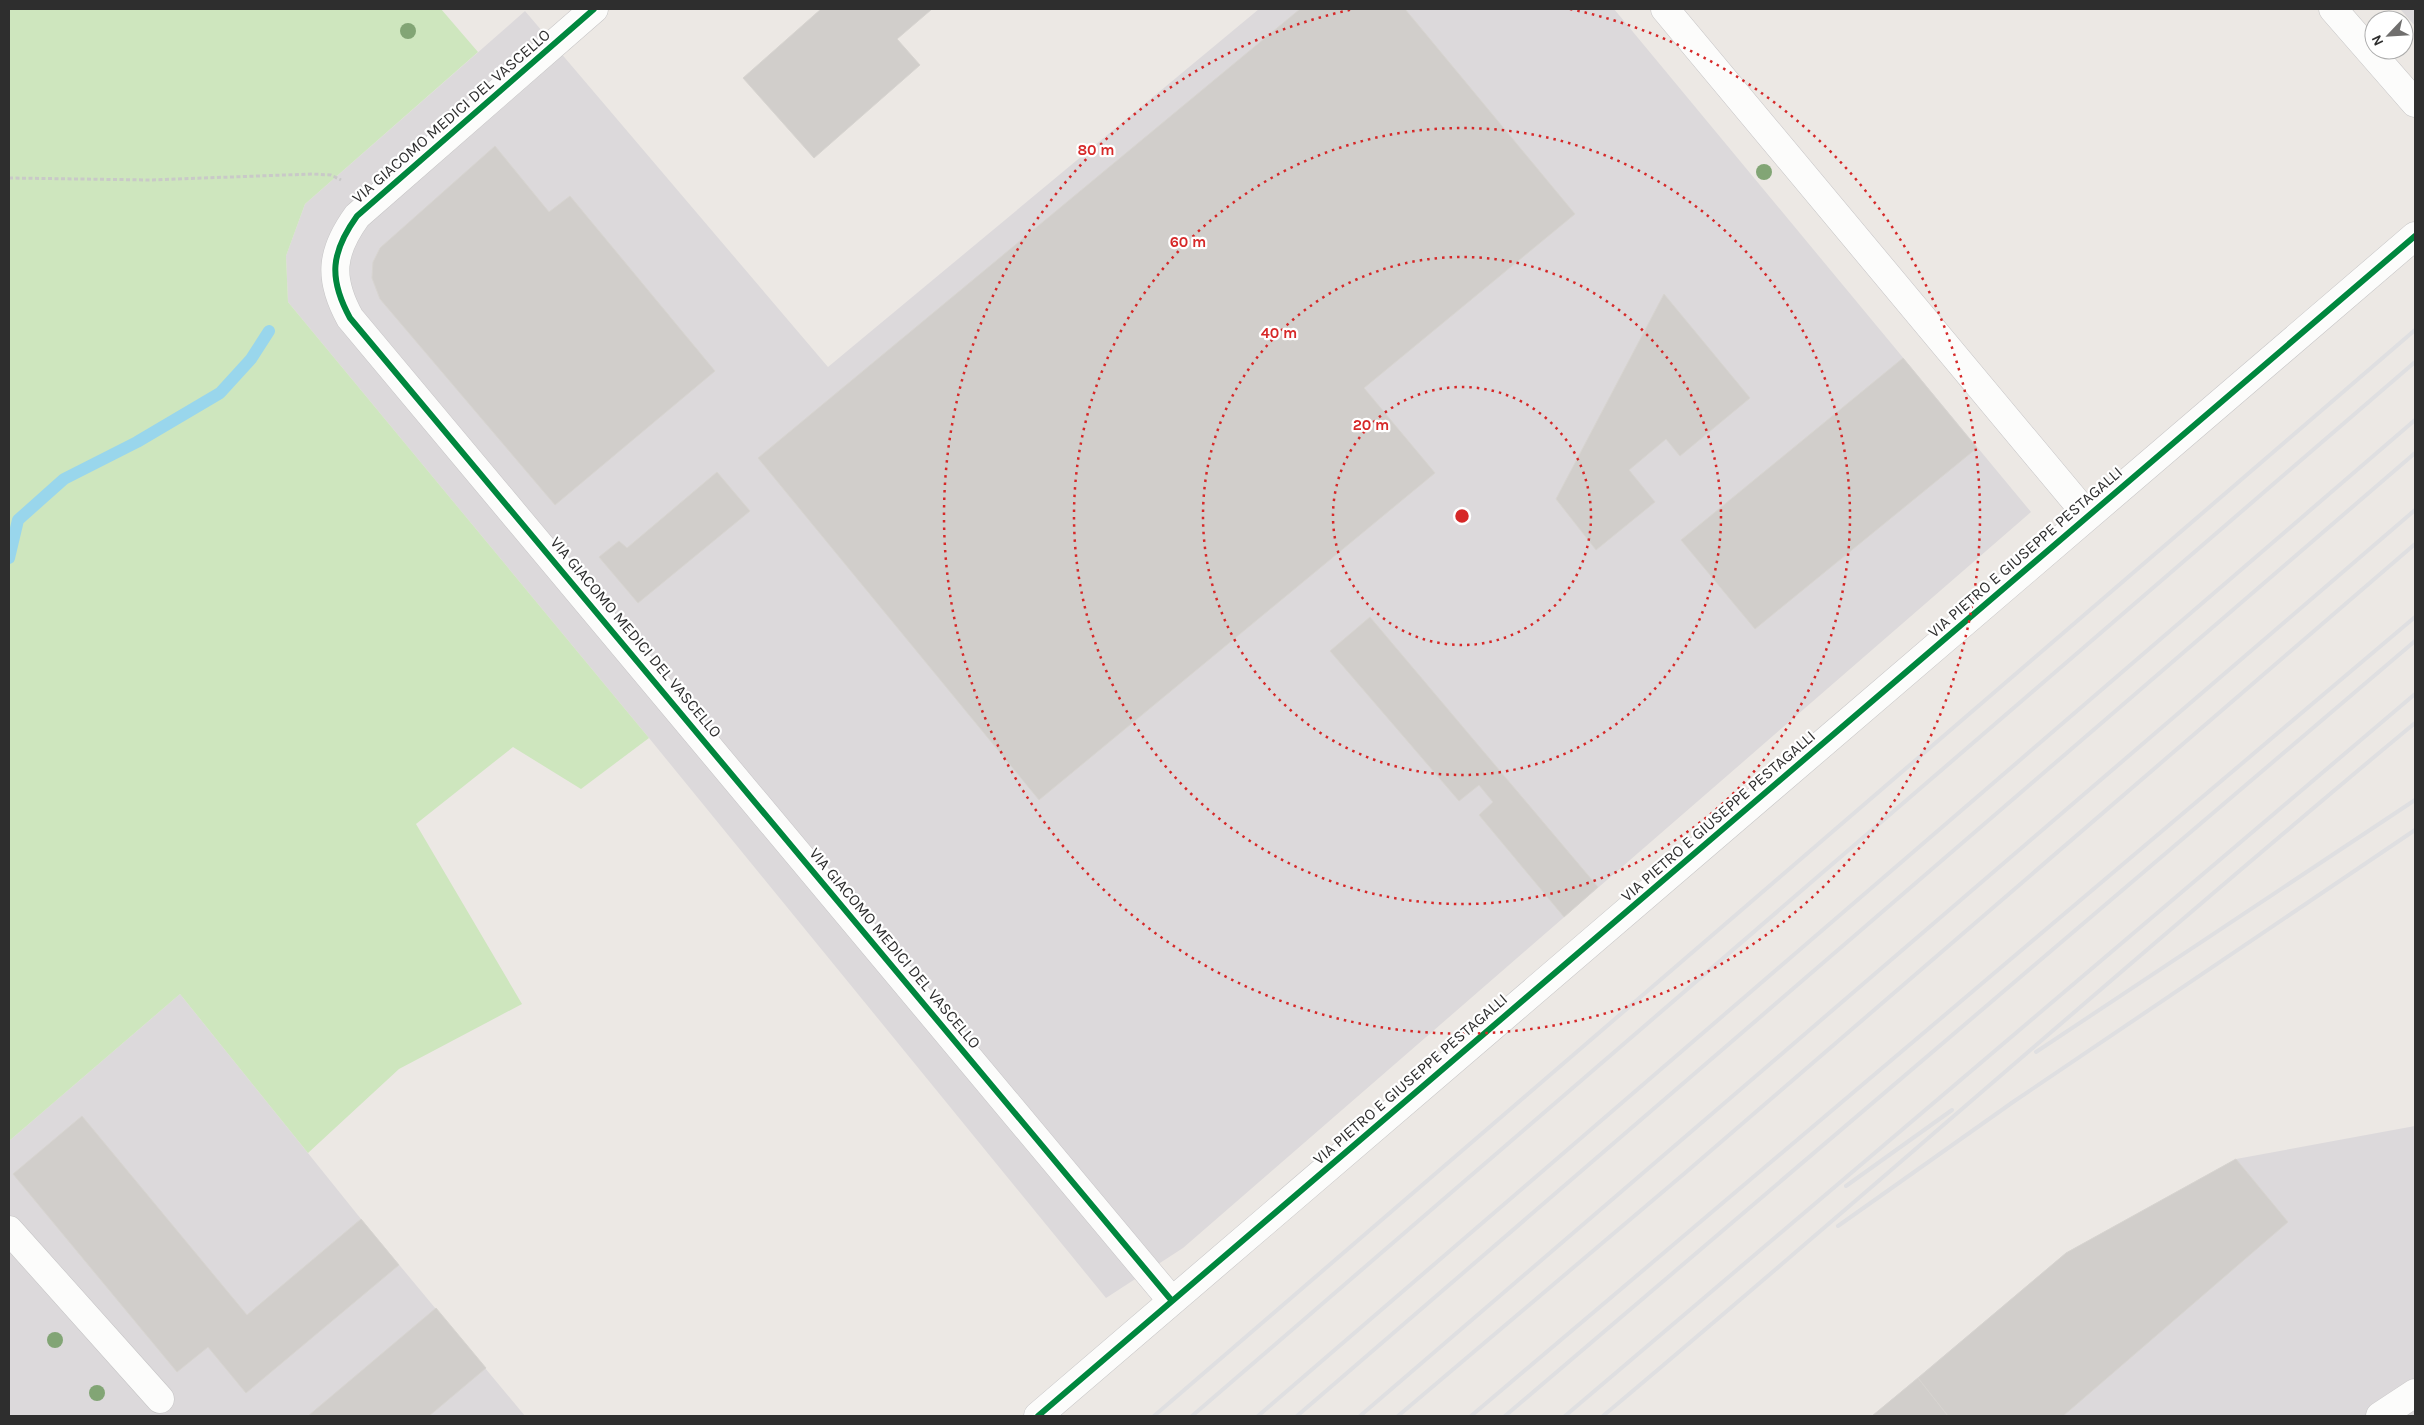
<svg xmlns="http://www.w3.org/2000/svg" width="2424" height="1425" viewBox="0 0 2424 1425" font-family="Karla,sans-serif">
	<rect width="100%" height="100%" fill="#ece8e4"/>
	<!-- industrial -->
	<path fill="#dcd9db" d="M1259,9H1614L2031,512L1183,1248L1106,1298L649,738L288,302L286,256L305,204L525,11L828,367Z
		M2400,9H2415V26Z
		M180,994L361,1219L525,1416H9V1141Z
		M2415,1126V1416H1872L2066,1253L2236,1159Z"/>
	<!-- green -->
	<path fill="#cee6be" d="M9,9H441L478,52L305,204L286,256L288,302L649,738L581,789L513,747L416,824L522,1004L399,1069L308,1153L180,994L9,1141Z"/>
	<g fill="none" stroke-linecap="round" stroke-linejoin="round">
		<!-- stream -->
		<path stroke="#99d6ec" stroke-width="12" d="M9,558L18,520L64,479L137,442L220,393L251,359L269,331"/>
	</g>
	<!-- building -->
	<path fill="#d1cecb" stroke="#d7d4d0" d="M821,9H932L897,39L920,65L814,158L743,78Z
		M1300,9H1405L1575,214L1364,388L1435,473L1039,800L758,458Z
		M495,146L549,212L570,196L715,371L555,505L380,299L372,278L373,262L380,248Z
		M1664,294L1750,398L1680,456L1666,439L1629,470L1655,502L1596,550L1556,499Z
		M1903,358L1977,448L1755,629L1681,540Z
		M717,472L750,511L638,603L599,557L619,541L627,548Z
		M1370,617L1598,887L1564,917L1479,815L1493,802L1479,785L1459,801L1330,651Z
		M82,1116L247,1315L361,1219L399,1265L246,1393L208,1347L177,1372L13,1174Z
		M2236,1159L2288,1222L2063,1416H1948L1918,1378L2066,1253Z
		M436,1308L486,1368L429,1416H308Z
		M1918,1378L1948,1416H1872Z"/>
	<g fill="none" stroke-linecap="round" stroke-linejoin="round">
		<defs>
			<path id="minor" d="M594,9L357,216C331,252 328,278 350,318L1172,1301
				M1665,9L2088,516
				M2333,9L2415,103
				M9,1230L160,1399
				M1038,1416L2415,236
				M2380,1416L2415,1393"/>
		</defs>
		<!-- minor casing -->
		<use href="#minor" stroke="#c5c4c5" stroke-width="29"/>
		<!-- path -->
		<path stroke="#c9c9c8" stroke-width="3" stroke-dasharray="4 2.5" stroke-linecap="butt" d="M9,178L150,180L312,174L331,175L341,180"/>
		<!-- minor -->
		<use href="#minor" stroke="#fcfcfb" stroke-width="28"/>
		<!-- rail -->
		<path stroke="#dfdfe1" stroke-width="4" d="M2036,1052L2415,800
			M1846,1186L1952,1110
			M1838,1226L2013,1102L2415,830
			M1154,1416L2415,330
			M1192,1416L2415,362
			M1258,1416L2415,420
			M1297,1416L2415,453
			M1360,1416L2415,510
			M1398,1416L1685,1173L2415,544
			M1471,1416L2415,617
			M1505,1416L2415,641
			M1565,1416L2415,694
			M1603,1416C1876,1187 2141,950 2415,723"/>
		<defs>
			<path id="cycleway" d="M594,9L357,216C331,252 328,278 350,318L1172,1301
				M1038,1416L2415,236"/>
		</defs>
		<!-- cycleway casing -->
		<use href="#cycleway" stroke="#fff" stroke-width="9"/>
		<!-- cycleway -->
		<use href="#cycleway" stroke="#00873e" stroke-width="6"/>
	</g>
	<!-- trees -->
	<g fill="#82a575">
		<circle cx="408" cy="31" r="8"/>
		<circle cx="1764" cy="172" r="8"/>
		<circle cx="55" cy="1340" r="8"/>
		<circle cx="97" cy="1393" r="8"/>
	</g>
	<!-- distance rings -->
	<g fill="none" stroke="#d62828" stroke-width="2.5" stroke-dasharray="2.5 5">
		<circle cx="1462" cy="516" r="129"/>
		<circle cx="1462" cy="516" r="259"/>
		<circle cx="1462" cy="516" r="388"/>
		<path d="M1570 9A518 518 0 1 1 1354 9"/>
	</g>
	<g text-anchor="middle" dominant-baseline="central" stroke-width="4.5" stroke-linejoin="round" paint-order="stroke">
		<!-- street labels -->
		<g font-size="16" fill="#2e2e2e" stroke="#fff">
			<text transform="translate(451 116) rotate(-41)">VIA GIACOMO MEDICI DEL VASCELLO</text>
			<text transform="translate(2025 552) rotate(-41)">VIA PIETRO E GIUSEPPE PESTAGALLI</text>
			<text transform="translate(636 637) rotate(50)">VIA GIACOMO MEDICI DEL VASCELLO</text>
			<text transform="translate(1718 816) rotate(-41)">VIA PIETRO E GIUSEPPE PESTAGALLI</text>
			<text transform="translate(895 948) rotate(50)">VIA GIACOMO MEDICI DEL VASCELLO</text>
			<text transform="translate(1410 1079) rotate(-41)">VIA PIETRO E GIUSEPPE PESTAGALLI</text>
		</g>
	</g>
	<circle cx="1462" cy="516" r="8" fill="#d62828" stroke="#fff" stroke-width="2.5"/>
	<g font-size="15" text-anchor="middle" font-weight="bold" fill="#d62828" stroke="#fff" stroke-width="4.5" stroke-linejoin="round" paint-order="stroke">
		<text x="1096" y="155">80 m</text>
		<text x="1188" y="247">60 m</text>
		<text x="1279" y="338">40 m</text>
		<text x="1371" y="430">20 m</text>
	</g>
	<!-- border -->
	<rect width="2424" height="1425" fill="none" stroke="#2e2e2e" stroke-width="20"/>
	<!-- north arrow -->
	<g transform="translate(2389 35) rotate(245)"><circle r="24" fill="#ffffff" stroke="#ababab"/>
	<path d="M0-4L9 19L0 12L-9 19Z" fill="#706f6e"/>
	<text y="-8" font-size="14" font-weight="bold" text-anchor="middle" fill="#2e2e2e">N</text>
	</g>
</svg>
